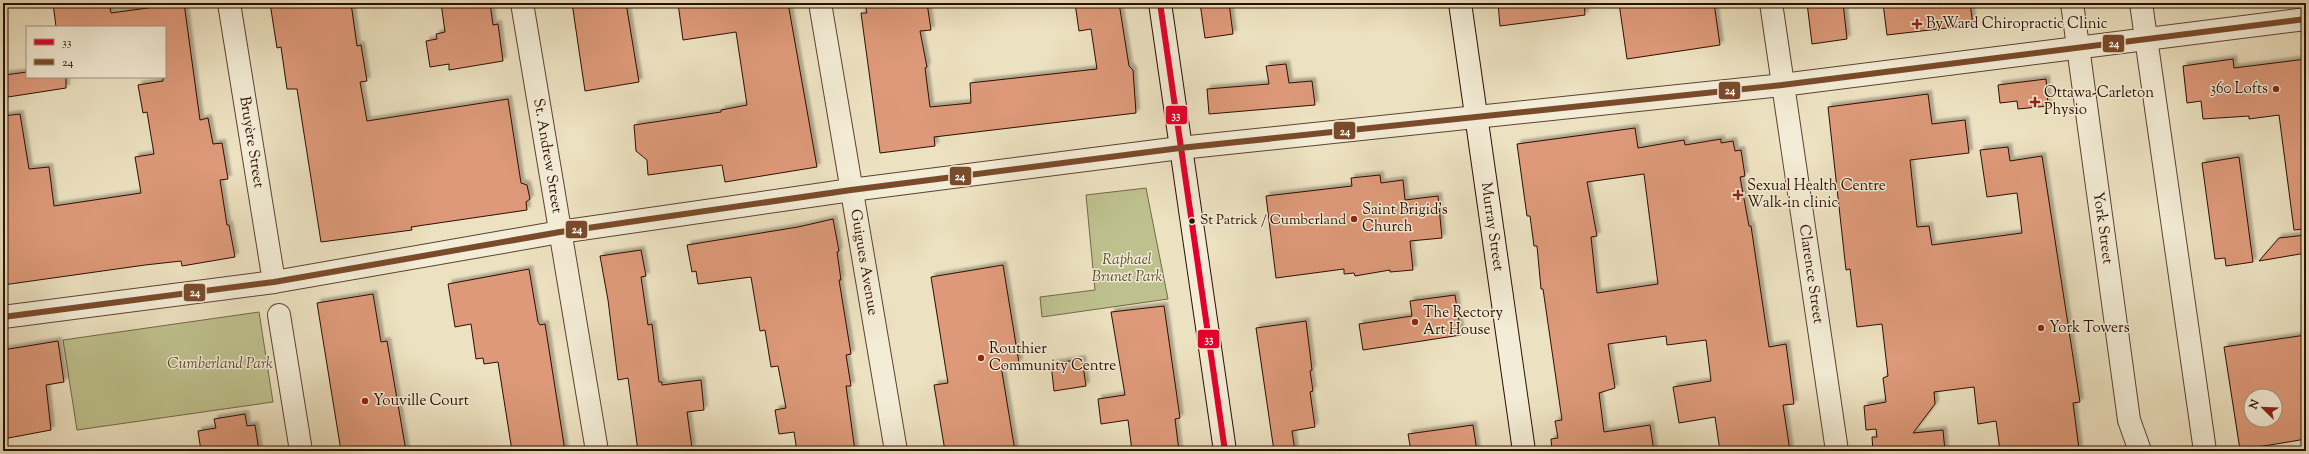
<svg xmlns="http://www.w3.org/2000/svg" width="2309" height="454" viewBox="0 0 2309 454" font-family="'Sorts Mill Goudy',serif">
	<defs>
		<filter id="shadow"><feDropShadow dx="3.5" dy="-3.5" stdDeviation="1" flood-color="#0004"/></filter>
	</defs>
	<rect width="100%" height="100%" fill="#ece1c0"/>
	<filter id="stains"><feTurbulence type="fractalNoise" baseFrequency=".005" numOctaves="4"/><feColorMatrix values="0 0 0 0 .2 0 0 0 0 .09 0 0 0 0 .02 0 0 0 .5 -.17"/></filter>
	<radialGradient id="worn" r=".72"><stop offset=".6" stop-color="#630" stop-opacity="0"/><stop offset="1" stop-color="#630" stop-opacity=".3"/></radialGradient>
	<!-- green -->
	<path fill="#bec18e" stroke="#766847" d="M1146,188L1168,299L1042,317L1040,297L1095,290L1086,195Z
		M259,312L273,402L77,430L63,340Z"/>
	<!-- building -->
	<path fill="#dd9979" stroke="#2d0e00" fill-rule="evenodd" filter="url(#shadow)" d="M53,3H109L111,13L184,3L200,120L208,118L213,144L222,143L228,179L220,180L227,225H229L235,257L182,266L181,261L145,265L3,285V116L20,114L29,169L49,167L54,206L141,193L135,157L154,154L147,112L143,113L138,85L163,81L165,27H56Z
		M270,3H351L357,46L361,45L367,81L360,82L367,121L508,99L521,183L527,185L530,199L526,202L527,210L411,227L412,230L321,242L297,89H287L281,47L277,48Z
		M441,3H490L493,25L498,24L503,61L449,70V64L430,67L426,41L437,39L436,34L445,32Z
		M572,3H626L639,82L585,91Z
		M678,3H788L817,167L725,182L722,165L648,175L647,160L636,151L634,125L721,112V110L747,105L736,32L683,40Z
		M865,3H927L931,30L920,31L927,67L925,68L930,107L971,103L970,83L1097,69L1091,29L1079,31L1075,3H1119L1129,66L1133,70L1136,113L934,137L935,146L880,153L861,13H867Z
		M1200,3H1229L1233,34L1205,38Z
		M1498,3H1584L1585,15L1500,26Z
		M1619,3H1714L1720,45L1627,59Z
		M1807,3H1843L1847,39L1812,44Z
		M1883,3H1970L1973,25L1887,35Z
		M2233,59L2234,68L2306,59V229L2294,230L2279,115L2249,119V116L2203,119L2201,101L2187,103L2183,66Z
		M1286,64L1289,83L1312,81L1315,105L1209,114L1207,89L1269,84L1266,66Z
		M27,72V77H66V88L8,97L5,75Z
		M2046,79L2048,106L2018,109L2017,101L2000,103L1998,85Z
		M1928,94L1932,124L1965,120L1969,153L1910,160L1917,227L1929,226L1932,245L2022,233L2017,193L1987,197L1980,150L2008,147L2010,161L2042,156L2080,402L2073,403L2079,449L2063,451H2000L1996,421L1978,424L1974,387L1934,392L1935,404L1913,433L1943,430L1945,451H1873L1872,437H1877L1876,429L1866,430L1864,406L1886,402L1883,378L1888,376L1882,324L1857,327L1850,269L1846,270L1828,107Z
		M1635,128L1638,148L1684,140L1685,145L1721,139V143L1733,141L1735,151L1741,150L1745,176L1740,177L1749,226H1751L1769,347L1786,344L1794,404L1783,405L1790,451H1720L1715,417L1679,423L1673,387L1711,381L1706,340L1667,345L1666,336L1608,344L1615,388L1599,393L1604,432L1650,425L1654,451H1552L1551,439L1558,438L1555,421L1562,420L1543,289H1541L1537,246H1534L1530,216H1527L1517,144ZM1644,174L1658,284L1597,293L1591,237L1597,236L1587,182Z
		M2239,157L2253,262L2226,266L2225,258L2215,259L2202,163Z
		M1380,175L1381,183L1403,180L1405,200L1438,196L1442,238L1410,241L1413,270L1390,272V270L1355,276L1354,273L1344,274V269L1276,278L1266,196L1352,186L1351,178Z
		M833,219L839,251L837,252L841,280H839L851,354L846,355L851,386H846L855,451H797L794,432L779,434L775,410L786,408L778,366L771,367L765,330L760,331L751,277L698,284L696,271L692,272L687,245L798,227Z
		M2306,235V253L2259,261L2279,238Z
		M641,250L646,276L641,277L648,325L652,324L659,382H662V385L701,380L704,410L687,412L692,448L667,451H638L628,378L618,380L608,300L600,256Z
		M1003,265L1019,363L1001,366L1015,451H945L934,385L948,383L931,277Z
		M529,269L538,322L540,325L545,324L565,451H512L498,362L484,364L483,358L476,359L471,324L455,327L448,284Z
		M373,294L381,342L387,341L406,451H341L317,303Z
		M1455,295L1461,335L1363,350L1359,324L1412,316L1410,301Z
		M1164,306L1180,418L1175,419L1179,451H1132L1128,420L1101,424L1098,399L1125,395L1111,312Z
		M1306,321L1312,370L1310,371L1313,391L1310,392L1315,427L1292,431L1295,451H1274L1256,328Z
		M2306,335V439L2240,450L2224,347ZM2251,396H2275V420H2251Z
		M58,341L64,382L46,385L51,430L3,439V350Z
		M1082,359L1086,386L1054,391L1051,364Z
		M245,414L247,426L255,425L259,451H201L198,431L216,428L214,419Z
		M1473,425L1477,451H1411L1408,434Z"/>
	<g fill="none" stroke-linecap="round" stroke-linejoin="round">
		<defs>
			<g id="street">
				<path id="s1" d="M229,3L274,282"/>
				<path id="s2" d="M522,3L597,451"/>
				<path id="s3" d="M820,3L896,451"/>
				<path id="s4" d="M1771,3L1837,451"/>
				<path id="s5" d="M2072,3L2129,420L2140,451"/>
				<path d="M2141,3L2205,451"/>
				<path d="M279,315L301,451"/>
				<path d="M3,317L274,282L560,232L851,190L1180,148L1782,85L2306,19"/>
			</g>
			<g id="secondary">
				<path d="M1160,3L1225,451"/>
				<path id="s6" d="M1460,3L1524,451"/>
			</g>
		</defs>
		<!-- street casing -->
		<use href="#street" stroke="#5d4330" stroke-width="24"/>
		<!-- secondary casing -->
		<use href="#secondary" stroke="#2d0e00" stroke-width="24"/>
		<!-- street -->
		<use href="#street" stroke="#f3ecd6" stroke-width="22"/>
		<!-- secondary -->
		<use href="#secondary" stroke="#f3ecd6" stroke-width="22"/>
		<defs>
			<path id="bus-1" d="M1160,3L1225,451"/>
			<path id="bus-2" d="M3,317L274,282L560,232L851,190L1180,148L1782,85L2306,19"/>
		</defs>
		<!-- bus-1 casing -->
		<use href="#bus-1" stroke="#f3ecd6" stroke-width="9"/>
		<!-- bus-2 casing -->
		<use href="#bus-2" stroke="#f3ecd6" stroke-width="9"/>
		<!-- bus-1 -->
		<use href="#bus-1" stroke="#e4002b" stroke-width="6"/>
		<!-- bus-2 -->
		<use href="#bus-2" stroke="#7a4b2a" stroke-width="6"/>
	</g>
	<!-- markers -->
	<g fill="#8f2418" stroke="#f3ecd6" stroke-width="1.5">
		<path d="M1915 18h4v4h4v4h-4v4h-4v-4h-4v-4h4z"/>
		<circle cx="2276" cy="89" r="4"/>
		<path d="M2033 96h4v4h4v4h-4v4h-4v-4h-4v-4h4z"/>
		<path d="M1736 189h4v4h4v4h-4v4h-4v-4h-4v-4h4z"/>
		<circle cx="1354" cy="219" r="4"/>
		<circle cx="1415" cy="322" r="4"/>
		<circle cx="2041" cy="328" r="4"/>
		<circle cx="981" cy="358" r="4"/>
		<circle cx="365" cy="401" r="4"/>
	</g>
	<circle fill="#2d0e00" stroke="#f3ecd6" stroke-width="1.5" cx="1192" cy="221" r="3.5"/>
	<g text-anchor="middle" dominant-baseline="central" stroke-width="3" stroke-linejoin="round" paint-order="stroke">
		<!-- bus labels -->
		<g font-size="14" fill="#2d0e00" stroke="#f3ecd6" text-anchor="start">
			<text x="1200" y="221">St Patrick / Cumberland</text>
		</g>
		<!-- poi labels -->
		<g font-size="15" fill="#2d0e00" stroke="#f3ecd6" text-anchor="start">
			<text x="1926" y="24">ByWard Chiropractic Clinic</text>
			<text x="2268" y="89" text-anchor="end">360 Lofts</text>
			<text x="2044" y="93">Ottawa-Carleton<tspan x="2044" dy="17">Physio</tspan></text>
			<text x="1747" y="186">Sexual Health Centre<tspan x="1747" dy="17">Walk-in clinic</tspan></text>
			<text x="1362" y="210">Saint Brigid's<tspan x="1362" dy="17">Church</tspan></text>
			<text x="1423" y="313">The Rectory<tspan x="1423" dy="17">Art House</tspan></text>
			<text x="2049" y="328">York Towers</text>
			<text x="989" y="349">Routhier<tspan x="989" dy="17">Community Centre</tspan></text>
			<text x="373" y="401">Youville Court</text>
		</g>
		<!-- street labels -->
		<g font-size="15" fill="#2d0e00" stroke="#f3ecd6">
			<text stroke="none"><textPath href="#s1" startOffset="141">Bruyère Street</textPath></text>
			<text stroke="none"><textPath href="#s2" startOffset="155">St. Andrew Street</textPath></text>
			<text stroke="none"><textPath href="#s6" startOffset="226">Murray Street</textPath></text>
			<text stroke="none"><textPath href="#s5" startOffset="227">York Street</textPath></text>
			<text stroke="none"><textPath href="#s3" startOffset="263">Guigues Avenue</textPath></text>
			<text stroke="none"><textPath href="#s4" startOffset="274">Clarence Street</textPath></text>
		</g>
		<!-- park labels -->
		<g font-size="15" font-style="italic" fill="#604d32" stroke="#f3ecd6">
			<text x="1127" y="260">Raphael<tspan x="1127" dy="17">Brunet Park</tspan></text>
			<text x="220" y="364">Cumberland Park</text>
		</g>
	</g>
	<g stroke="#f3ecd6" stroke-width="1.5">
		<rect x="2102" y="34" width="23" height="19" rx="4" fill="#7a4b2a"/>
		<rect x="1718" y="81" width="23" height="19" rx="4" fill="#7a4b2a"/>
		<rect x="1165" y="105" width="23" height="20" rx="4" fill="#e4002b"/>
		<rect x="1333" y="121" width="23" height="19" rx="4" fill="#7a4b2a"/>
		<rect x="949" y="166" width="23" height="20" rx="4" fill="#7a4b2a"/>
		<rect x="565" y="220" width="23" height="19" rx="4" fill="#7a4b2a"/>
		<rect x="183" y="283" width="23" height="19" rx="4" fill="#7a4b2a"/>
		<rect x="1197" y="329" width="23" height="20" rx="4" fill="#e4002b"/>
	</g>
	<g font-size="11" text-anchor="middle" font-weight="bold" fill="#fff">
		<text x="2114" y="47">24</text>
		<text x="1730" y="94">24</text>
		<text x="1176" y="119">33</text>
		<text x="1345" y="135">24</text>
		<text x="960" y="180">24</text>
		<text x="577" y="233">24</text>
		<text x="195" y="296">24</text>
		<text x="1209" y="343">33</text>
	</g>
	<!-- margin -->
	<rect width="2309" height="454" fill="none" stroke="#ece1c0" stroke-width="16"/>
	<rect x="4" y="4" width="2301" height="446" fill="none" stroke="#2d0e00" stroke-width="2"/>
	<rect x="8" y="8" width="2293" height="438" fill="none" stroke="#2d0e00"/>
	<!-- legend -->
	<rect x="26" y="26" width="140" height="52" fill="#f3ecd6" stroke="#a49380"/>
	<rect x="34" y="39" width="20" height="6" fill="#e4002b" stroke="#a49380"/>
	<text x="62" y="46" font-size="12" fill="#2d0e00">33</text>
	<rect x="34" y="59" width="20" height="6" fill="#7a4b2a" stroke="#a49380"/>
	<text x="62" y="66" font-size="12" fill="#2d0e00">24</text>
	<!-- north arrow -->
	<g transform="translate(2263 408) rotate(293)"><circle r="19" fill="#f3ecd6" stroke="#a49380"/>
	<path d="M0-3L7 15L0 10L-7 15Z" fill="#8f2418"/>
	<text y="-6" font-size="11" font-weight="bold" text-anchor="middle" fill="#2d0e00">N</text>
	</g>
	<rect width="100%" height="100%" filter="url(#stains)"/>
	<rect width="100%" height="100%" fill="url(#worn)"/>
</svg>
